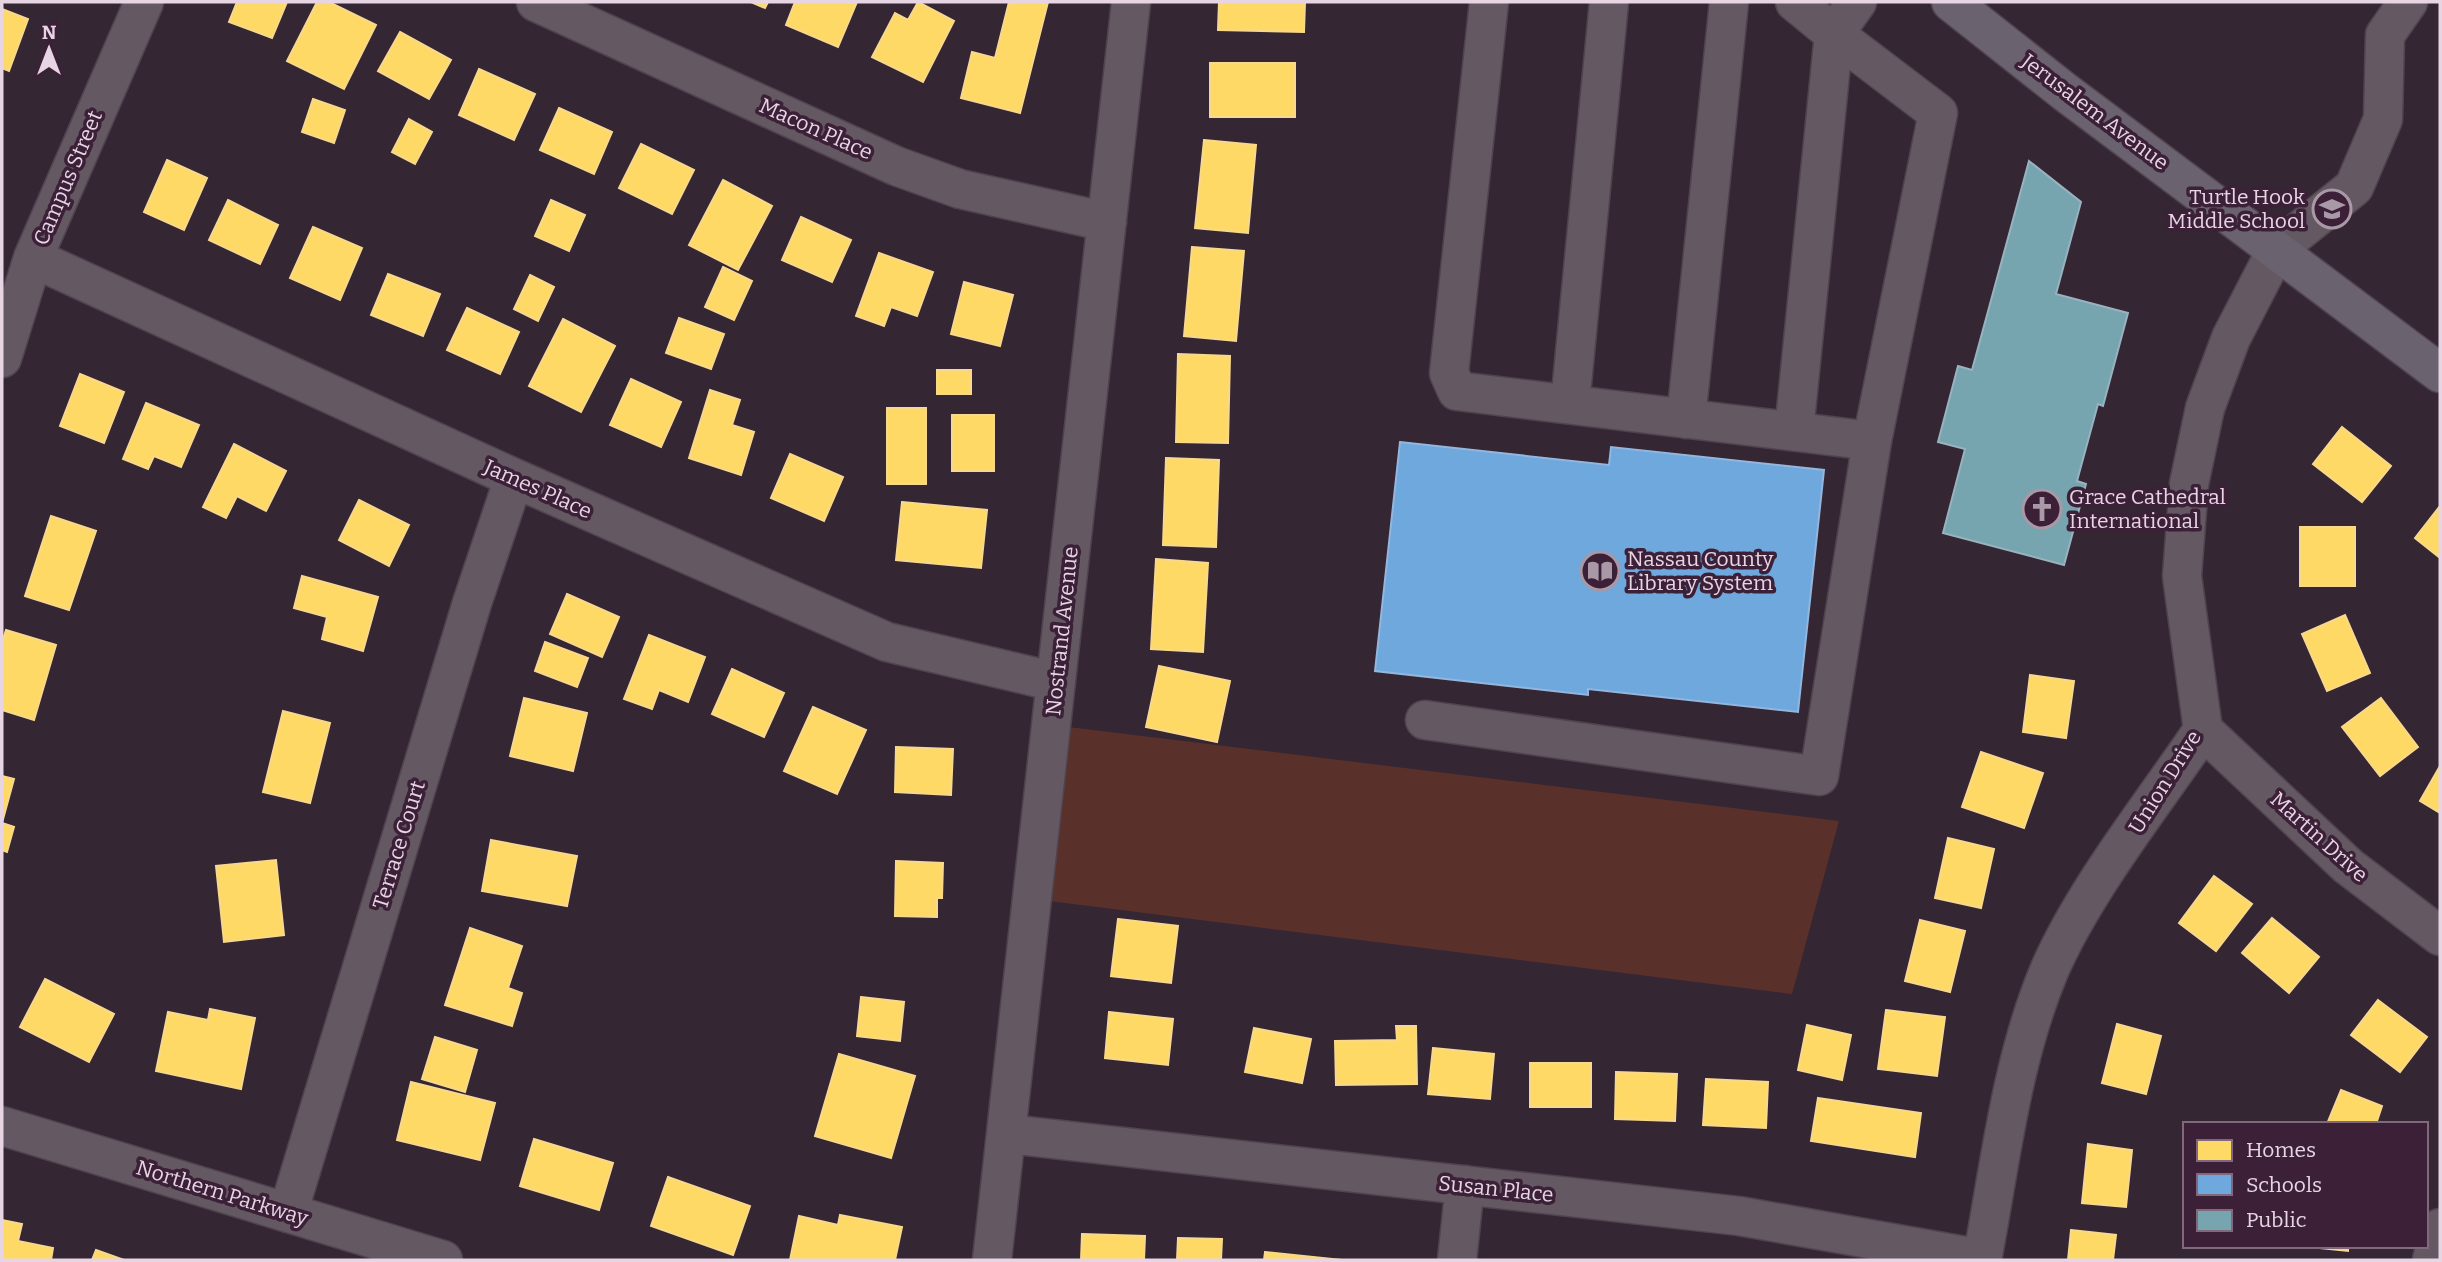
<svg xmlns="http://www.w3.org/2000/svg" width="2442" height="1262" viewBox="0 0 2442 1262" font-family="Bitter,serif">
	<rect width="100%" height="100%" fill="#352633"/>
	<!-- green -->
	<path fill="#5a302a" d="M1052,725L1839,821L1792,994L1033,899Z"/>
	<!-- homes -->
	<path fill="#ffd966" stroke="#f8d88c" stroke-width="2" d="M237,2H287L272,38L229,22Z
		M317,2H329L376,25L344,89L287,61Z
		M751,2H768L765,8Z
		M795,2H857L838,47L786,25Z
		M918,2L954,21L923,82L872,57L895,13L908,20Z
		M1009,2H1048L1020,113L961,98L972,52L995,58Z
		M1219,2H1305L1304,32L1218,30Z
		M2,9L28,19L9,71L2,68Z
		M400,32L451,60L429,99L378,71Z
		M1210,63H1295V117H1210Z
		M479,69L535,94L514,140L459,115Z
		M313,99L345,110L334,143L302,132Z
		M559,108L612,132L594,174L540,150Z
		M409,119L432,132L415,164L392,152Z
		M1204,140L1256,145L1248,233L1195,228Z
		M641,144L694,170L672,214L619,188Z
		M167,160L207,178L184,230L144,212Z
		M723,180L772,206L738,270L689,245Z
		M228,200L278,225L260,264L209,240Z
		M551,200L585,215L569,251L535,236Z
		M801,217L851,240L832,282L782,260Z
		M313,227L362,248L340,300L290,278Z
		M1192,247L1244,251L1236,341L1184,336Z
		M879,253L933,272L917,316L891,307L884,326L856,316Z
		M723,267L752,281L734,320L705,307Z
		M388,274L440,294L423,336L371,315Z
		M530,275L554,287L538,321L514,309Z
		M964,282L1013,295L1000,346L951,334Z
		M467,308L519,332L500,374L447,350Z
		M679,318L724,334L711,369L666,353Z
		M563,319L615,346L581,412L529,386Z
		M1178,354L1230,356L1228,443L1176,442Z
		M937,370H971V394H937Z
		M80,374L124,392L104,443L60,426Z
		M631,379L681,402L661,447L610,425Z
		M710,390L740,400L732,425L754,432L741,475L689,458Z
		M146,403L199,425L181,467L154,456L148,469L123,459Z
		M887,408H926V484H887Z
		M952,415H994V471H952Z
		M2342,427L2391,466L2362,502L2313,464Z
		M234,444L286,471L266,511L237,496L226,518L203,507Z
		M790,454L843,477L824,521L771,498Z
		M1166,458L1219,460L1216,547L1163,545Z
		M359,500L409,525L389,566L339,540Z
		M902,502L987,510L981,568L896,560Z
		M2440,506V558L2415,538Z
		M51,516L96,531L69,610L25,596Z
		M2300,527H2355V586H2300Z
		M1156,559L1208,563L1203,652L1151,649Z
		M302,576L378,597L363,651L322,639L327,617L294,608Z
		M567,594L619,617L602,657L550,634Z
		M2345,615L2370,673L2327,691L2302,634Z
		M6,630L56,645L34,720L2,710V643Z
		M649,635L705,657L688,702L659,690L652,709L624,699Z
		M545,642L588,658L577,687L535,671Z
		M1159,666L1230,681L1217,742L1146,727Z
		M732,669L784,693L764,737L712,714Z
		M2030,675L2074,681L2066,738L2023,732Z
		M524,698L587,713L573,771L510,756Z
		M2381,698L2418,747L2380,776L2342,727Z
		M813,707L866,730L837,794L784,771Z
		M283,711L330,723L310,803L263,792Z
		M896,747L953,749L951,795L895,792Z
		M1981,752L2043,773L2024,828L1962,807Z
		M2440,766V813L2420,801Z
		M2,776L14,779L2,823L14,827L7,852L2,850Z
		M1948,838L1994,849L1981,908L1935,898Z
		M491,840L577,856L567,906L482,891Z
		M276,860L284,935L224,942L216,866Z
		M896,861L943,863L942,898H937V917L895,916Z
		M2214,876L2252,904L2216,951L2179,923Z
		M2272,918L2319,957L2289,993L2242,953Z
		M1118,919L1178,926L1171,983L1111,976Z
		M1920,920L1965,931L1950,992L1905,981Z
		M470,928L522,946L508,988L522,993L512,1026L445,1005Z
		M45,979L114,1014L89,1062L20,1027Z
		M861,997L904,1002L900,1041L857,1036Z
		M2378,1000L2427,1037L2400,1072L2351,1035Z
		M210,1009L255,1018L241,1089L156,1071L168,1012L208,1020Z
		M1886,1010L1945,1017L1937,1076L1878,1069Z
		M1109,1012L1173,1019L1168,1065L1105,1058Z
		M2117,1024L2161,1036L2146,1094L2102,1083Z
		M1807,1025L1851,1035L1842,1080L1798,1070Z
		M1396,1026H1416L1417,1084L1336,1085L1335,1041L1397,1040Z
		M1254,1028L1311,1039L1302,1083L1245,1072Z
		M435,1037L477,1050L465,1092L422,1079Z
		M1433,1048L1494,1054L1490,1099L1428,1094Z
		M839,1054L915,1076L891,1158L815,1136Z
		M1530,1063H1591V1107H1530Z
		M1616,1072L1677,1074L1675,1121L1615,1119Z
		M1706,1079L1768,1082L1766,1128L1703,1125Z
		M411,1082L495,1103L480,1160L397,1140Z
		M2341,1090L2382,1106L2376,1124H2327Z
		M1818,1098L1921,1113L1915,1157L1811,1141Z
		M534,1139L613,1163L599,1210L520,1186Z
		M2088,1144L2132,1150L2126,1207L2082,1203Z
		M668,1177L750,1206L733,1255L651,1226Z
		M840,1215L902,1227L895,1260H790L799,1216L838,1225Z
		M2,1220L22,1224L18,1241L53,1248L51,1260H2Z
		M2071,1230L2116,1235L2113,1260H2068Z
		M1082,1234L1145,1236L1144,1260H1081Z
		M1178,1238L1222,1239L1221,1260H1177Z
		M2300,1246H2348V1251Z
		M96,1250L124,1260H92Z
		M1265,1252L1342,1260H1264Z"/>
	<!-- schools -->
	<path fill="#6fa8dc" stroke="#93b6de" stroke-width="2" d="M1400,442L1609,465L1611,447L1824,470L1798,712L1588,689V695L1375,671Z"/>
	<!-- public -->
	<path fill="#76a5af" stroke="#98b3bf" stroke-width="2" d="M2029,161L2081,202L2056,294L2128,313L2103,406L2098,404L2077,481L2086,484L2064,565L1943,533L1965,449L1938,442L1958,366L1972,370Z"/>
	<g fill="none" stroke-linecap="round" stroke-linejoin="round">
		<defs>
			<path id="minor" d="M536,2L896,166L960,189L1107,222
				M1489,2L1449,373L1457,391L1872,441
				M33,258L514,478L887,642L1056,682
				M2,358L33,258L144,2
				M1570,404L1609,2
				M1686,419L1729,2
				M1794,431L1834,34L1795,2
				M1425,720L1819,776L1872,441L1938,113L1834,34L1857,2
				M2203,730L2348,866L2440,936
				M2,1126L443,1260
				M1008,1134L1739,1216L1982,1259
				M288,1213L472,603L514,478
				M992,1260L1131,2
				M1457,1260L1465,1185
				M1982,1260C2000,1165 2011,1062 2049,971C2084,890 2153,804 2203,730L2182,576L2189,484L2205,408L2231,338L2277,249L2354,187L2383,119L2385,35L2408,2
				M2432,1260L2440,1228"/>
			<path id="major" d="M1951,2L2065,92L2440,373"/>
		</defs>
		<!-- minor casing -->
		<use href="#minor" stroke="#50434f" stroke-width="41"/>
		<!-- major casing -->
		<use href="#major" stroke="#50434f" stroke-width="41"/>
		<!-- minor -->
		<use href="#minor" stroke="#645862" stroke-width="38"/>
		<!-- major -->
		<use href="#major" stroke="#6b626f" stroke-width="38"/>
	</g>
	<!-- icons -->
	<defs>
		<symbol id="school-ring" viewBox="-11 -11 22 22"><circle r="9.5" fill="#3b2038" stroke="#a998a6" stroke-width="1.5"/><path d="M0-5L7-2L0 1L-7-2ZM-4 1L0 2.5L4 1V4Q0 6-4 4Z" fill="#a998a6"/></symbol>
		<symbol id="church-ring" viewBox="-11 -11 22 22"><circle r="9.5" fill="#3b2038" stroke="#a998a6" stroke-width="1.5"/><path d="M-1.2-6h2.4v3.5h3.3v2.4h-3.3V6h-2.4V-.1h-3.3v-2.4h3.3Z" fill="#a998a6"/></symbol>
		<symbol id="library-ring" viewBox="-11 -11 22 22"><circle r="9.5" fill="#3b2038" stroke="#a998a6" stroke-width="1.5"/><path d="M-6-4Q-3-5.5-.7-3.5V5Q-3 3-6 4ZM6-4Q3-5.5 .7-3.5V5Q3 3 6 4Z" fill="#a998a6"/></symbol>
	</defs>
	<g fill-rule="evenodd">
		<use href="#school-ring" x="2310" y="187" width="44" height="44"/>
		<use href="#church-ring" x="2020" y="487" width="44" height="44"/>
		<use href="#library-ring" x="1578" y="549" width="44" height="44"/>
	</g>
	<g text-anchor="middle" dominant-baseline="central" stroke-width="7" stroke-linejoin="round" paint-order="stroke">
		<!-- street labels -->
		<g font-size="21" fill="#e7d5e4" stroke="#3b2038">
			<text transform="translate(2095 112) rotate(37)">Jerusalem Avenue</text>
			<text transform="translate(816 129) rotate(24)">Macon Place</text>
			<text transform="translate(68 178) rotate(-67)">Campus Street</text>
			<text transform="translate(538 489) rotate(24)">James Place</text>
			<text transform="translate(1062 631) rotate(-84)">Nostrand Avenue</text>
			<text transform="translate(2165 782) rotate(-58)">Union Drive</text>
			<text transform="translate(2319 837) rotate(42)">Martin Drive</text>
			<text transform="translate(399 845) rotate(-73)">Terrace Court</text>
			<text transform="translate(1496 1189) rotate(6)">Susan Place</text>
			<text transform="translate(222 1193) rotate(17)">Northern Parkway</text>
		</g>
		<!-- poi labels -->
		<g font-size="21" fill="#e7d5e4" stroke="#3b2038" text-anchor="start">
			<text x="2305" y="197" text-anchor="end">Turtle Hook<tspan x="2305" dy="24">Middle School</tspan></text>
			<text x="2069" y="497">Grace Cathedral<tspan x="2069" dy="24">International</tspan></text>
			<text x="1627" y="559">Nassau County<tspan x="1627" dy="24">Library System</tspan></text>
		</g>
	</g>
	<!-- border -->
	<rect width="2442" height="1262" fill="none" stroke="#e7d5e4" stroke-width="7"/>
	<!-- legend -->
	<rect x="2183" y="1122" width="245" height="126" fill="#3b2038" stroke="#80687d" stroke-width="2"/>
	<rect x="2197" y="1140" width="35" height="21" fill="#ffd966" stroke="#80687d" stroke-width="2"/>
	<text x="2246" y="1157" font-size="21" fill="#e7d5e4">Homes</text>
	<rect x="2197" y="1174" width="35" height="21" fill="#6fa8dc" stroke="#80687d" stroke-width="2"/>
	<text x="2246" y="1192" font-size="21" fill="#e7d5e4">Schools</text>
	<rect x="2197" y="1210" width="35" height="21" fill="#76a5af" stroke="#80687d" stroke-width="2"/>
	<text x="2246" y="1227" font-size="21" fill="#e7d5e4">Public</text>
	<!-- north arrow -->
	<g transform="translate(49 49)" stroke="#3b2038" stroke-width="5" paint-order="stroke">
	<path d="M0-5L12 26L0 18L-12 26Z" fill="#e7d5e4"/>
	<text y="-10" font-size="19" font-weight="bold" text-anchor="middle" fill="#e7d5e4">N</text>
	</g>
</svg>
